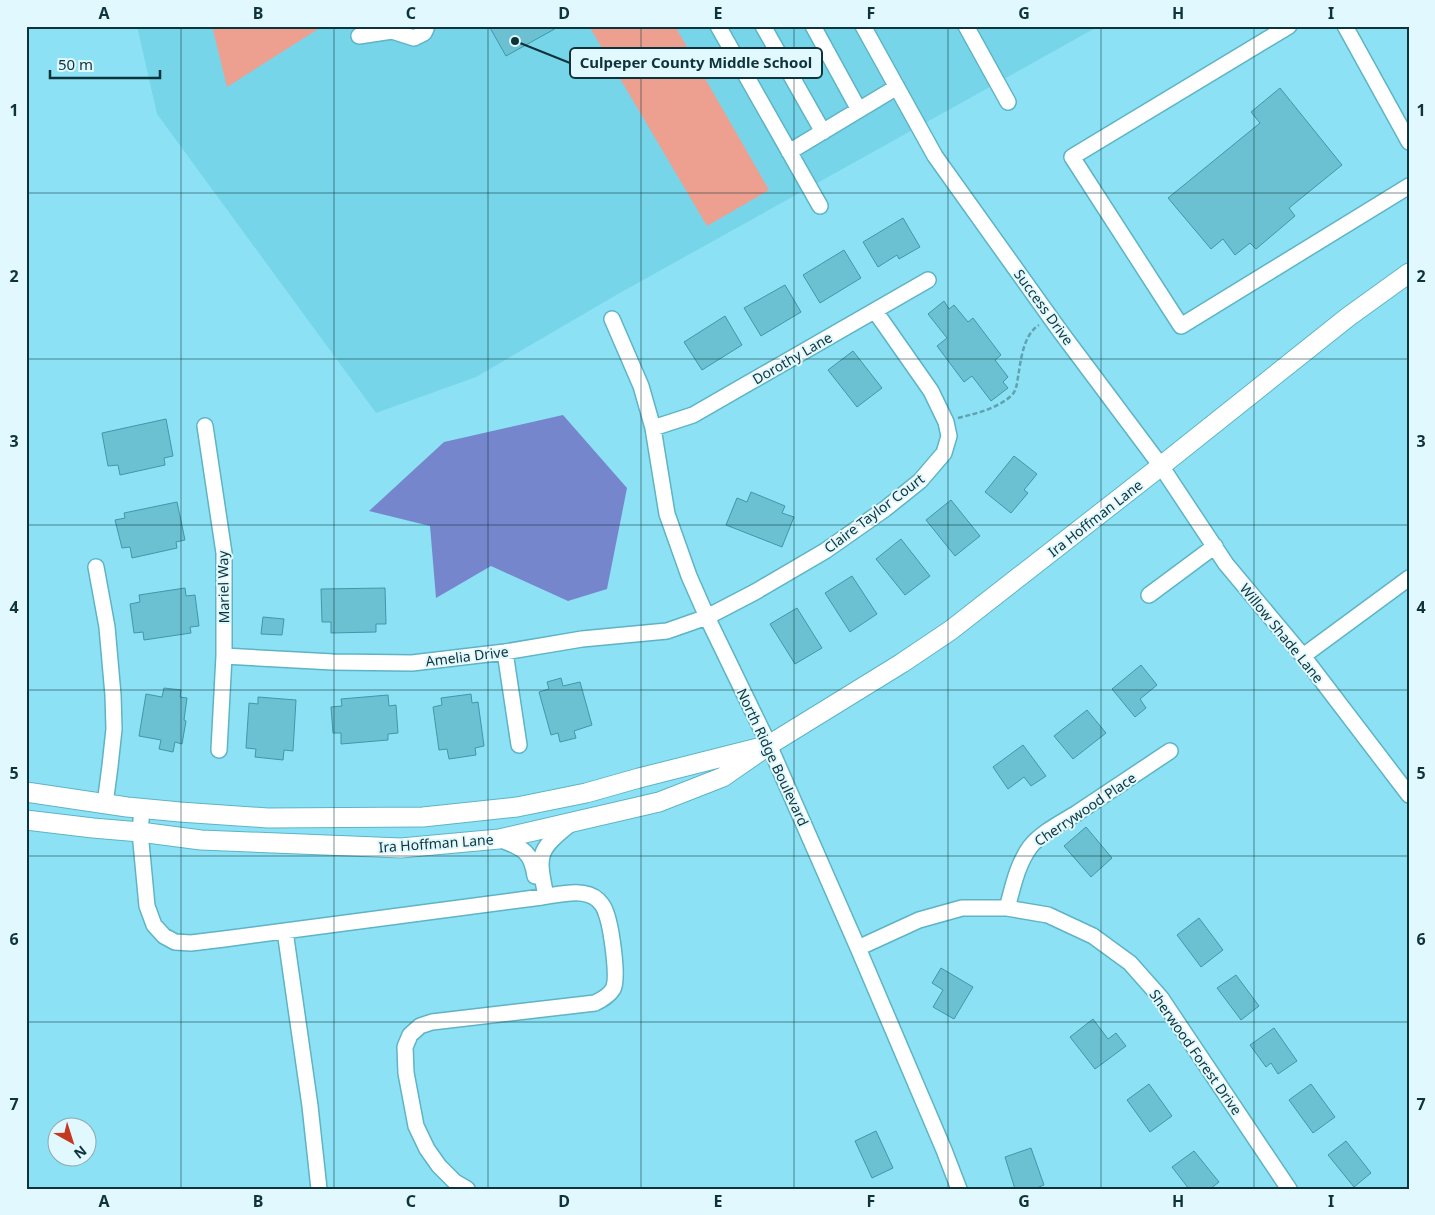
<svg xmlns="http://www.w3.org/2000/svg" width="1435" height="1215" viewBox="0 0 1435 1215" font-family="'Noto Sans',sans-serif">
	<rect width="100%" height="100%" fill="#8ce2f4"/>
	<!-- built -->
	<path fill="#76d5e9" d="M137,26H1099L618,294L476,377L376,413L157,114Z"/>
	<!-- green -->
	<path fill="#eda08f" d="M212,26H323L227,87Z
		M589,26H675L769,190L707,226Z"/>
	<!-- water -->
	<path fill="#7686cd" d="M563,415L627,488L607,589L568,601L491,566L436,598L430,526L369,511L444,442Z"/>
	<!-- building -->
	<path fill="#6bc1d2" stroke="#4097a8" d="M489,26H560L506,56Z
		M1280,88L1342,165L1289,208L1295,216L1256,249L1250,243L1235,255L1223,239L1211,249L1168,198L1260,123L1251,112Z
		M903,218L920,247L899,259L897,255L878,267L863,242Z
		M844,250L861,278L820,303L803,275Z
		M785,285L801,312L761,336L744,308Z
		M944,301L949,309L954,305L968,322L973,318L1001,355L995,360L1008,377L1003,382L1008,388L991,401L972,376L964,382L937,346L947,338L928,314Z
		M725,316L742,345L702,370L684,342Z
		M853,351L882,388L857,407L828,370Z
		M166,419L173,456L164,458L165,465L120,475L118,465L108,466L102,433Z
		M1014,456L1037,474L1024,490L1028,493L1011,513L985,492Z
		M751,492L785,506L782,513L794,517L782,547L726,525L737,498L747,502Z
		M951,500L980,536L955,556L926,520Z
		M177,502L185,540L176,542L177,548L132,558L130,547L122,548L115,520L125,518L124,513Z
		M901,539L930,576L905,595L876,559Z
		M852,576L877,614L850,632L825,593Z
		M185,588L186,596L195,595L199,626L190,627L191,633L144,640L143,632L134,633L130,604L140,602L139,595Z
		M385,588L386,624H376V632L331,633V622H322L321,589Z
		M797,608L822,648L795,664L770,624Z
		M263,617L284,619L282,635L261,634Z
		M1141,665L1157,685L1140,699L1146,708L1135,717L1112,689Z
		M561,678L563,686L580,682L592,725L574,731L576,738L560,742L558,733L551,735L539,692L549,689L547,682Z
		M164,688L181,690L180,697L187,698L184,720L186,721L182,744L175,742L173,752L159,749L161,740L139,736L146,694L162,697Z
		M471,694L472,703L478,702L484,746L475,748L476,755L449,759L447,749L439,750L433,707L442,705L441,698Z
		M388,695L389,706L396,705L398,733L388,734V740L341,744V733H333L331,707L342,706L341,699Z
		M258,697L296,700L293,751L284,750L283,760L255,757L256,749L246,748L249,703L258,704Z
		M1087,710L1106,733L1073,759L1054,736Z
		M1023,745L1046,776L1031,786L1024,777L1008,789L993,767Z
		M1086,827L1112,858L1091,877L1064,846Z
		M1199,918L1223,950L1201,967L1177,935Z
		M941,968L973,987L954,1019L933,1007L943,990L932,983Z
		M1236,975L1259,1006L1241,1020L1217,988Z
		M1093,1019L1108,1039L1116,1033L1126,1046L1095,1069L1070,1037Z
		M1274,1028L1297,1061L1278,1074L1271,1063L1266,1067L1250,1045Z
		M1149,1084L1172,1116L1150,1132L1127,1100Z
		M1311,1084L1335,1117L1313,1133L1289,1100Z
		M876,1131L893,1168L872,1178L855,1141Z
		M1346,1141L1371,1173L1354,1187L1328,1155Z
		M1031,1148L1044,1185L1034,1189H1015L1005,1157Z
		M1194,1151L1219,1182L1210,1189H1189L1172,1167Z"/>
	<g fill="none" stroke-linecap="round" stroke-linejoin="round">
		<defs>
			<path id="minor" d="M718,26L820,206
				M763,26L823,132
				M813,26L859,110
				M863,26L935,156L1060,331L1161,466L1226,564L1303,656L1409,795
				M966,26L1008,102
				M1289,26L1072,157L1181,326L1409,186
				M1345,26L1409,142
				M359,36L392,31L414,38L424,33L426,29L424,26
				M789,152L897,87
				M612,319L641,386L653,428L667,514L689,576L707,617L769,745L858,948L944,1150L959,1189
				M205,426L224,553V656L219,750
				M653,428L693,415L928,280
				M96,567L107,627L113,695L114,729L110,766L105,804
				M1149,595L1215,546
				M505,652L519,745
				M224,656L333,662L412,663L505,652L582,639L667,631L707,617L755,592L825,551L885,509L920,481L944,453L949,436L946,422L931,391L875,311
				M1303,656L1409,578
				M142,809L140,832L147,906L154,925L164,936L175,942L191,943L224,939L542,897C558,895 584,887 598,900C601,903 605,909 606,913C611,926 619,978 613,989C609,996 601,1000 595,1003L432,1022L420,1026L410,1035L405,1047L406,1073L416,1126L427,1149L439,1166L455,1182L467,1189
				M499,839C522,848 531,850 535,876
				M546,896C538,857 536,851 569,825L570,822
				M1007,908C1013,887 1017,865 1030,847C1042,832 1061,823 1077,813C1108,792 1139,772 1170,751
				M285,931L310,1106L319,1189
				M858,948L919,920L962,908H1007L1048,915L1093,936L1130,963L1161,998L1289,1189"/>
			<path id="major" d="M26,792L127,807L180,812L268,818L423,817L517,807L586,793L639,778L758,748
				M26,820L93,828L140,832L201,840L401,848L499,839L659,802L723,777L769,745L902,663L951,630L1161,466L1348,317L1409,273"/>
		</defs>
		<!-- minor casing -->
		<use href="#minor" stroke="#5eb4c6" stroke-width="18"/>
		<!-- major casing -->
		<use href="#major" stroke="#5eb4c6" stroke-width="21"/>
		<!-- path -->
		<path stroke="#5fa3b1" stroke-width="2.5" stroke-dasharray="5 2.5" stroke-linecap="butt" d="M958,418C977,413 997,409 1012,395C1016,391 1017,384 1018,377C1021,360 1023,335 1039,325"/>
		<!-- minor -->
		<use href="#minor" stroke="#fff" stroke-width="15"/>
		<!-- major -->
		<use href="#major" stroke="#fff" stroke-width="19"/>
	</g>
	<!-- grid -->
	<path fill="none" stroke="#0e333a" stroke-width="1" stroke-opacity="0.55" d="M181,26V1189M334,26V1189M488,26V1189M641,26V1189M794,26V1189M948,26V1189M1101,26V1189M1254,26V1189M26,193H1409M26,359H1409M26,525H1409M26,690H1409M26,856H1409M26,1022H1409"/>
	<g text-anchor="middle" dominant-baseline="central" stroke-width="4" stroke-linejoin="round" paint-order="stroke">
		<!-- street labels -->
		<g font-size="14" fill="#0e333a" stroke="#e1f9fe">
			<text transform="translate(1044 307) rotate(54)">Success Drive</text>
			<text transform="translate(792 358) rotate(-30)">Dorothy Lane</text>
			<text transform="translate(874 513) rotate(-37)">Claire Taylor Court</text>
			<text transform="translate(1095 518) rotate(-38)">Ira Hoffman Lane</text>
			<text transform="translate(223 587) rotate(-91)">Mariel Way</text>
			<text transform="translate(1282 633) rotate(51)">Willow Shade Lane</text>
			<text transform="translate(467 656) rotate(-7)">Amelia Drive</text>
			<text transform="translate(773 757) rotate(65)">North Ridge Boulevard</text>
			<text transform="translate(1085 809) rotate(-34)">Cherrywood Place</text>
			<text transform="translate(436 843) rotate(-4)">Ira Hoffman Lane</text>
			<text transform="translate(1196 1052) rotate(55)">Sherwood Forest Drive</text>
		</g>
	</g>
	<!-- callouts -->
	<path fill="none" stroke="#0e333a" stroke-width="2" d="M515 41L570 63"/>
	<circle fill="#0e333a" stroke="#e1f9fe" stroke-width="2" cx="515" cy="41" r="5"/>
	<rect fill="#e1f9fe" stroke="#0e333a" stroke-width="2" x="570" y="48" width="252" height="30" rx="5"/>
	<g font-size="15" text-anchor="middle" font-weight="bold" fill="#0e333a">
		<text x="696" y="68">Culpeper County Middle School</text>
	</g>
	<!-- border -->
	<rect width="1435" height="1215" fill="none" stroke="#e1f9fe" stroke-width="55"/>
	<!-- north arrow -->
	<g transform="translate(72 1142) rotate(141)"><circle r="24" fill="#e1f9fe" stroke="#8daab0"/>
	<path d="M0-4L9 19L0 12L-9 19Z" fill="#c3381e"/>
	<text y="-8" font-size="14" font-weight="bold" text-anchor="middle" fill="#0e333a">N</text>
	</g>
	<!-- scale -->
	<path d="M50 70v8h110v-8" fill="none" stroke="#0e333a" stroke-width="2.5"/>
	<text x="58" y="70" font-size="15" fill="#0e333a" stroke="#e1f9fe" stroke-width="4" paint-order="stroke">50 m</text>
	<rect x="28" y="28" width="1380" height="1160" fill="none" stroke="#0e333a" stroke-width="2"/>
	<g font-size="16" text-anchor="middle" font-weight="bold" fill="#0e333a">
		<text x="104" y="19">A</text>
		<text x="258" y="19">B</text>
		<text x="411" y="19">C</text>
		<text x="564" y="19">D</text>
		<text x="718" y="19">E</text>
		<text x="871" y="19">F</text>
		<text x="1024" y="19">G</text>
		<text x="1178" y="19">H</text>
		<text x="1331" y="19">I</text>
		<text x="14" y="116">1</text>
		<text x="1421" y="116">1</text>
		<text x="14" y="282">2</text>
		<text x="1421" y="282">2</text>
		<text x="14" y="447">3</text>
		<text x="1421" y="447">3</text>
		<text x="14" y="613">4</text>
		<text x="1421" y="613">4</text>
		<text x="14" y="779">5</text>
		<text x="1421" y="779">5</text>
		<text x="14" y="945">6</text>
		<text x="1421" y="945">6</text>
		<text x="14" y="1110">7</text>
		<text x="1421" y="1110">7</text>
		<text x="104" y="1207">A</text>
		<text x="258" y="1207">B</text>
		<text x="411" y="1207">C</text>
		<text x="564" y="1207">D</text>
		<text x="718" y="1207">E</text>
		<text x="871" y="1207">F</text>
		<text x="1024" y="1207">G</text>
		<text x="1178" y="1207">H</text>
		<text x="1331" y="1207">I</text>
	</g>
</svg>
